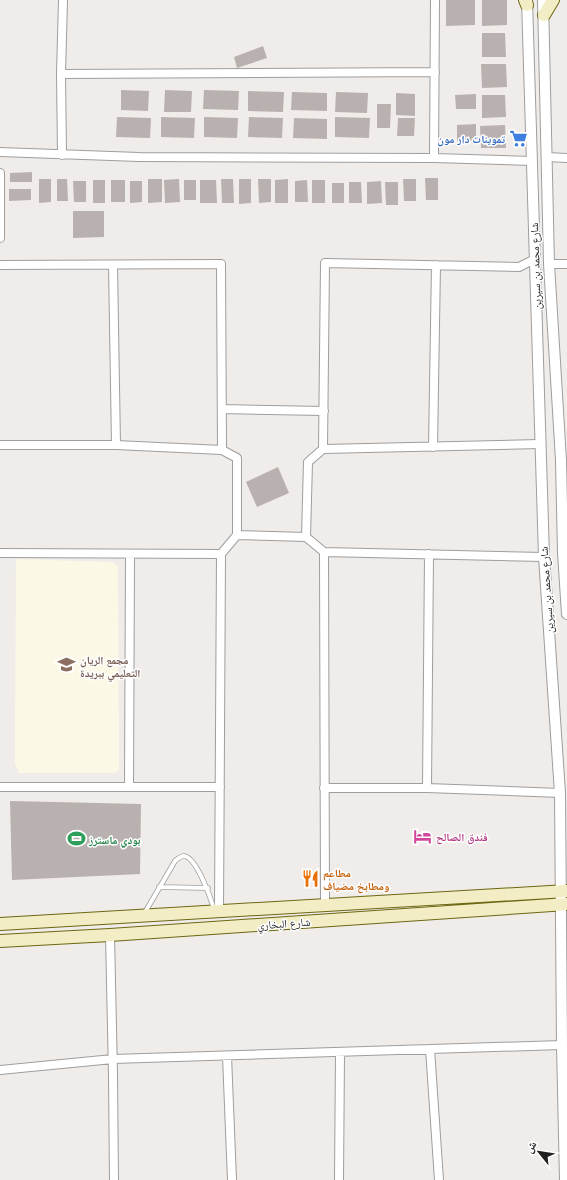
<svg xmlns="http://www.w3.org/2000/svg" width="567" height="1180" viewBox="0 0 567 1180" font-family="'Open Sans','Noto Naskh Arabic',sans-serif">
	<rect width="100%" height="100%" fill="#f0ece9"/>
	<!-- education -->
	<path fill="#fcf8e6" d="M16,559L112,562L118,566L119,770L115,773H19L15,763Z"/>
	<!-- building -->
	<path fill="#b9b1af" d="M446,0H475V25L446,26Z
		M482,0H507V25L482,26Z
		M482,33H505L506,57H482Z
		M263,46L267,58L237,68L234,57Z
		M481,64H506L507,87L482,88Z
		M121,90L149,91L148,111L121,110Z
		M165,90L192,91L191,112H164Z
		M204,90L239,91L238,110L203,109Z
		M248,91L284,92L283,112L248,111Z
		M292,92L327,93V111L291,110Z
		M336,92L368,93L367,113L335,112Z
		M396,93L415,94V116L396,115Z
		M476,94V109H456L455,95Z
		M482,95H505L506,117L482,118Z
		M377,104H391L390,128H377Z
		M117,117L151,118L150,138L116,137Z
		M161,117L195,118L194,138L161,137Z
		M204,117L238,118L237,138L204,137Z
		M249,117L283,118L282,138L248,137Z
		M335,117L370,118L369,138L335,137Z
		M294,118L327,119V139L293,138Z
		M398,118H415L414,136H397Z
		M476,124V141H457V125Z
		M505,125L506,148H481L480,126Z
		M32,172V182H10V173Z
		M425,178H438V200H426Z
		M39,179H51V202L39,203Z
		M57,179H67L68,201H57Z
		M148,179H162V202L148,203Z
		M179,179L180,202L165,203L164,180Z
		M221,179H233L234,203H222Z
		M239,179H251V203L239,204Z
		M258,179H271V202L259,203Z
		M288,179V203H275V180Z
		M403,179H416V201H404Z
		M93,180H105V203H93Z
		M111,180H125V202H111Z
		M184,180H196V200H184Z
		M200,180H216L217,203H200Z
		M307,180L308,202H295V181Z
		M312,180H325V203H312Z
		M73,181H86V202H74Z
		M130,181H142V202L130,203Z
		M381,181L382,203L367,204V182Z
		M349,182H361L362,203H349Z
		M385,182H398V205H386Z
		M332,183H344V203H332Z
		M9,189H31V200L9,201Z
		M73,211H104V237L73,238Z
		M278,467L289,493L257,507L246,482Z
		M10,801L141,804L140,874L12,880Z"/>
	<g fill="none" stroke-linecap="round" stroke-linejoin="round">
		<defs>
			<path id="service" d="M159,887L208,888
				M144,914L175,861C177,859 180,857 183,856C196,855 211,899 214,909"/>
			<path id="minor" d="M61,74L435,72
				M0,152L139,157L434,158L532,161
				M62,155L61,74L63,0
				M547,157L567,158
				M434,158L435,0
				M0,173V238
				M535,259L519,267L325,263L323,449L540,444
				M549,264H567
				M0,265L221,264L222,450L237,458V535L221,554L219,912
				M113,265L116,445
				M222,409L324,411
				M0,445H116L222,450
				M433,447L436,265
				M323,449L308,462L306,537L324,552L325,905
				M237,535L306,537
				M324,552L544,557
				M0,553L221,554
				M129,786L130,554
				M0,787H220
				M324,788H427L560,793
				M427,788L429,554
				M110,935L113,1075L114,1180
				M430,1049L439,1180
				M227,1056L232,1180
				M0,1070L113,1059L562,1045
				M339,1180L340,1052"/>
			<path id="tertiary" d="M527,0L544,557L560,793L562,1045L565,1180
				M543,0L549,264L561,460L563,553L567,614"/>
			<path id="secondary" d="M525,0L527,5
				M544,15L553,0
				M0,924L567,891
				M0,941L110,935L567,904"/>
		</defs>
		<!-- service casing -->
		<use href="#service" stroke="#9e9e9e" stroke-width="5.5"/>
		<!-- minor casing -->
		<use href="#minor" stroke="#9e9e9e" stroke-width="10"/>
		<!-- tertiary casing -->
		<use href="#tertiary" stroke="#9e9e9e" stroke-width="12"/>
		<!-- secondary casing -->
		<use href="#secondary" stroke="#6c6713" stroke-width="14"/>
		<!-- service -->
		<use href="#service" stroke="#fff" stroke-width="4"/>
		<!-- minor -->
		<use href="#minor" stroke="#fff" stroke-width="8"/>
		<!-- tertiary -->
		<use href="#tertiary" stroke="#fff" stroke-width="10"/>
		<!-- secondary -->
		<use href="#secondary" stroke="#f2edc4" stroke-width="12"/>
	</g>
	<!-- icons -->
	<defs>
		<symbol id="supermarket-bare" viewBox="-9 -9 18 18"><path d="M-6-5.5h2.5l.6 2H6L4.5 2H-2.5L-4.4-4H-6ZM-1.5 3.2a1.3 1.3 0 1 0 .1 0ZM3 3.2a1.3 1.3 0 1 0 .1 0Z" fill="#3f7fe0" stroke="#fff" stroke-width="2.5" paint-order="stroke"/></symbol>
		<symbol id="school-bare" viewBox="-9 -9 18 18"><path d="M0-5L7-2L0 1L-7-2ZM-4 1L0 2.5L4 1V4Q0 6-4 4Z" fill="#8d6e63" stroke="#fff" stroke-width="2.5" paint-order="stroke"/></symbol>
		<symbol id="hotel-bare" viewBox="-9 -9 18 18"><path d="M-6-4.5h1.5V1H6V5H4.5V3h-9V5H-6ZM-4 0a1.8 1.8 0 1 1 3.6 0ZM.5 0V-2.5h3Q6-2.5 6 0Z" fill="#d1479c" stroke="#fff" stroke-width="2.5" paint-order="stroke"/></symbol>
		<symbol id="stadium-bare" viewBox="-9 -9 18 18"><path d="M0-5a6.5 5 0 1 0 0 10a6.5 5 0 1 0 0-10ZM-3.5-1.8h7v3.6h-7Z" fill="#2e9e5b" stroke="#fff" stroke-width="2.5" paint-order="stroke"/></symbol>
		<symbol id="restaurant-bare" viewBox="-9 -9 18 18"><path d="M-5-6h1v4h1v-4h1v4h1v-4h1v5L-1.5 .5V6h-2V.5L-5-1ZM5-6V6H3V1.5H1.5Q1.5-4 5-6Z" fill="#e8710a" stroke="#fff" stroke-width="2.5" paint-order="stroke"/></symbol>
	</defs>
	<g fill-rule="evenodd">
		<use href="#supermarket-bare" x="506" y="126" width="25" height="25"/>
		<use href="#school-bare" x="54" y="652" width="25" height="25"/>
		<use href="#hotel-bare" x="410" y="824" width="25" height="25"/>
		<use href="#stadium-bare" x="64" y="826" width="25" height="25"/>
		<use href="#restaurant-bare" x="298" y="866" width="25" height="25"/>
	</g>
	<g text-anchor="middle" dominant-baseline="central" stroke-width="3" stroke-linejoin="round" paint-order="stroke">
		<!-- shop labels -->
		<g font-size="11" font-weight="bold" fill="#366cbe" stroke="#fff" text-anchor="end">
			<text x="505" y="138">تموينات دار مون</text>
		</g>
		<!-- street labels -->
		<g font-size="11" fill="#212121" stroke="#fff">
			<text transform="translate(535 266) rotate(-92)">شارع محمد بن سيرين</text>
			<text transform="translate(546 590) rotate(-94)">شارع محمد بن سيرين</text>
			<text transform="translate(284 923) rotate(-4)">شارع البخاري</text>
		</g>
		<!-- education labels -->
		<g font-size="11" font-weight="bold" fill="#785e54" stroke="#fff" text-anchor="start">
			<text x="80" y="659">مجمع الريان<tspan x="80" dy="13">التعليمي ببريدة</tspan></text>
		</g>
		<!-- hotel labels -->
		<g font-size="11" font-weight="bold" fill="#b23c85" stroke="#fff" text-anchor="start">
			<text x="436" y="836">فندق الصالح</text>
		</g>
		<!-- leisure labels -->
		<g font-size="11" font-weight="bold" fill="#27864d" stroke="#fff" text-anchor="start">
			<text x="89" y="839">بودي ماسترز</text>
		</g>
		<!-- food labels -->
		<g font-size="11" font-weight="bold" fill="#c56008" stroke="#fff" text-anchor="start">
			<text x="323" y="872">مطاعم<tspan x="323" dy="13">ومطابخ مضياف</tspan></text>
		</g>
	</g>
	<!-- north arrow -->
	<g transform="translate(539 1152) rotate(300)" stroke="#ffffff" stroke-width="3" paint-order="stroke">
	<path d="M0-3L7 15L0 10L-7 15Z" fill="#212121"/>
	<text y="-6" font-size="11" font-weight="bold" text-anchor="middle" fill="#212121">ش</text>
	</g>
</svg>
